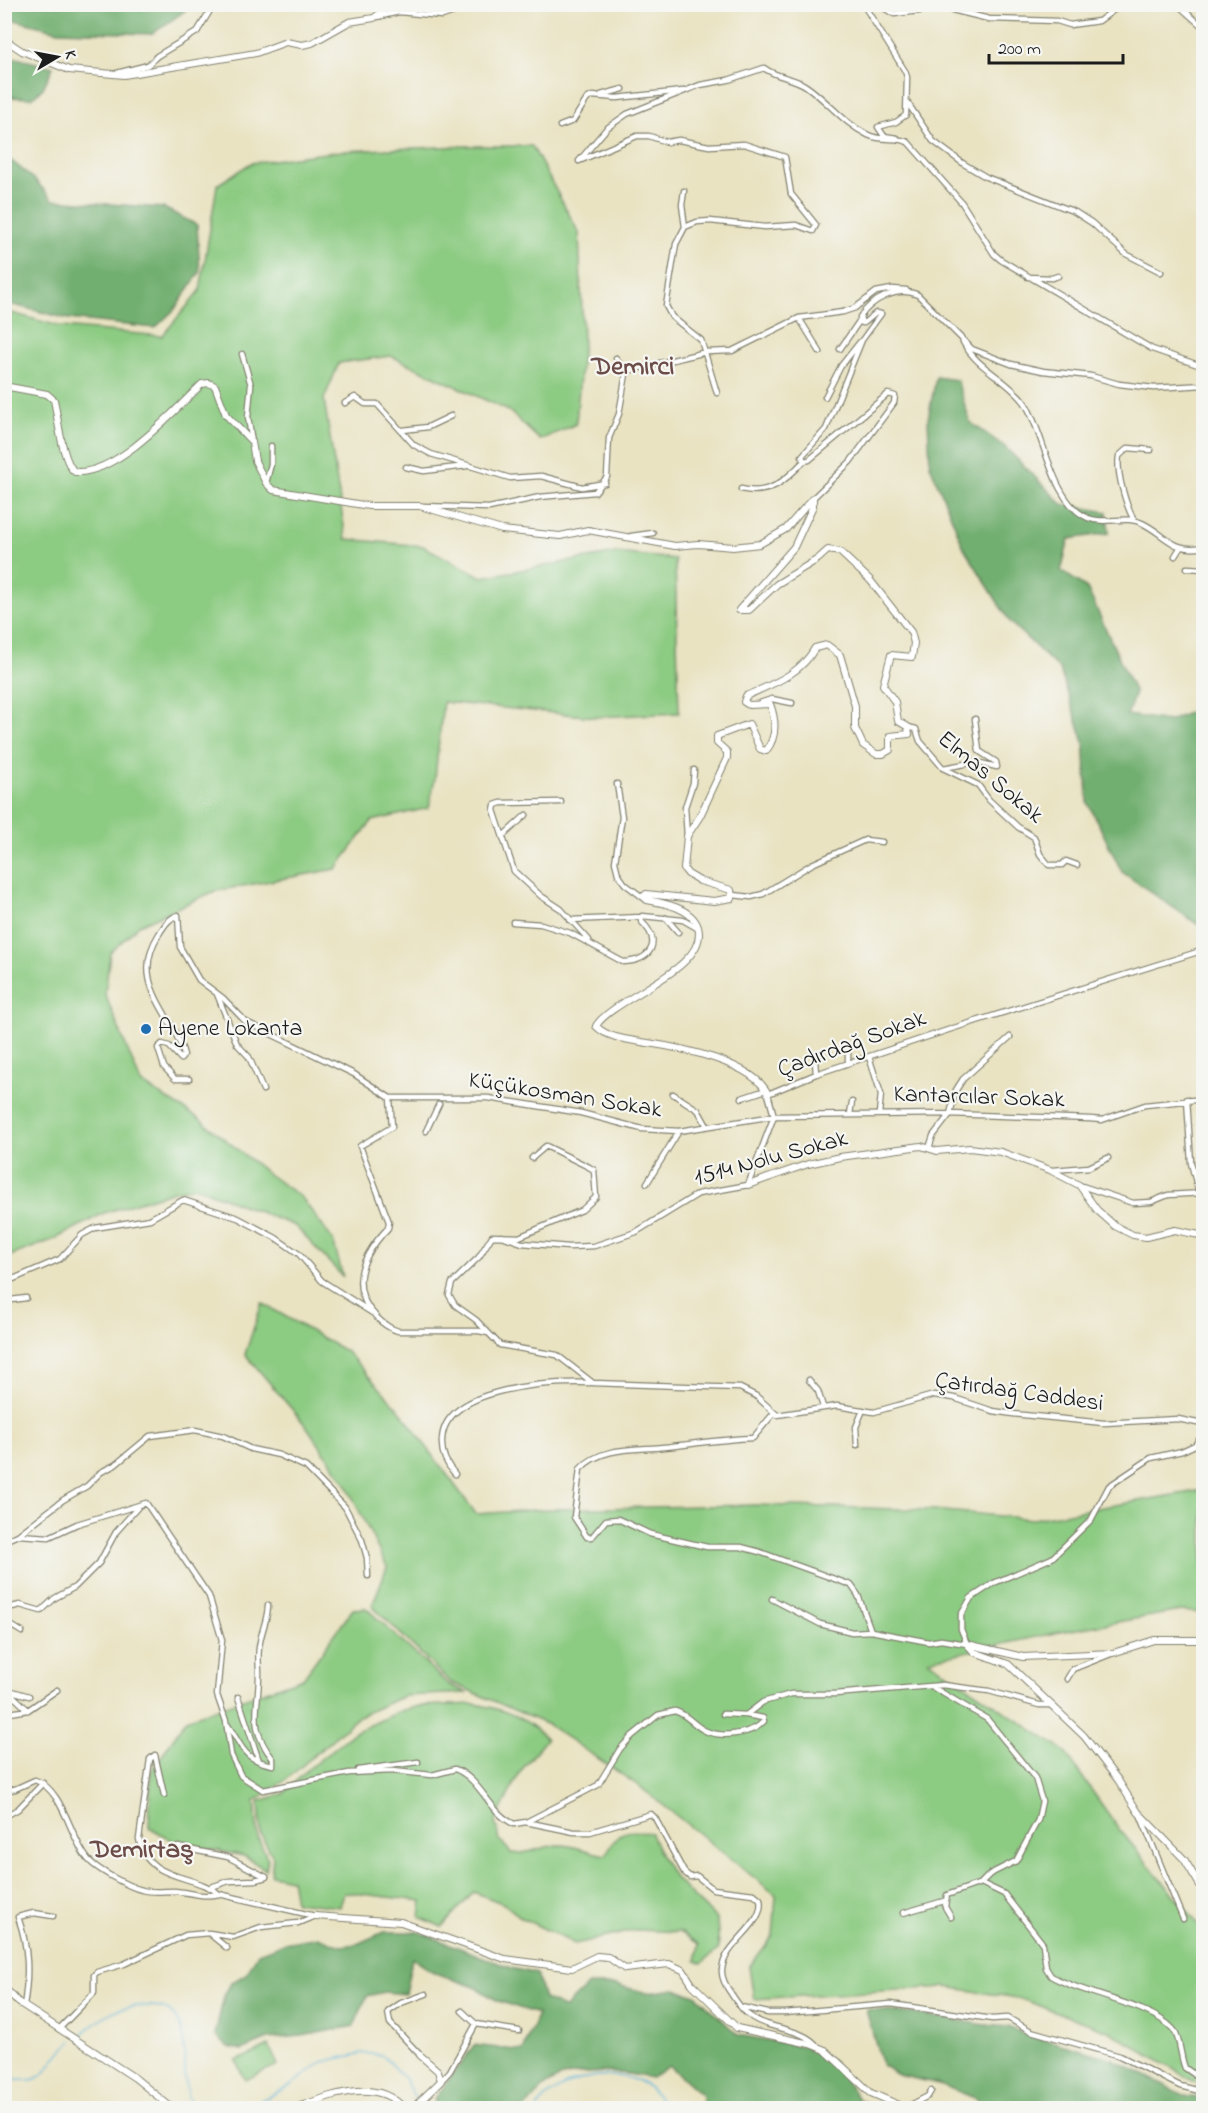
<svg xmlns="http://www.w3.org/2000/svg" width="1208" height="2113" viewBox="0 0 1208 2113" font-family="'Indie Flower',sans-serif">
	<rect width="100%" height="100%" fill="#f6f6f2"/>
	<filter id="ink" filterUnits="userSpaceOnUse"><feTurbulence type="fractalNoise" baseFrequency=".0167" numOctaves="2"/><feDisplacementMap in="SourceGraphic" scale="12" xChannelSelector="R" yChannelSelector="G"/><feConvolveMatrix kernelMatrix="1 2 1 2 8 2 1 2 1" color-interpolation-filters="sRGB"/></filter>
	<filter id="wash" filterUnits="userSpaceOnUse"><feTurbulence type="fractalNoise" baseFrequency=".008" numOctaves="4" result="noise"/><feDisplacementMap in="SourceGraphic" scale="24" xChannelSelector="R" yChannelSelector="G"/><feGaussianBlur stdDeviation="1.35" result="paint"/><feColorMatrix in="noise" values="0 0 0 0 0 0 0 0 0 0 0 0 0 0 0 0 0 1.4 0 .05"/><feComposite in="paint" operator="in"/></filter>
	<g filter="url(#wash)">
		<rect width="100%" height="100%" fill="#e9e3c2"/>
		<!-- green -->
		<path fill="#8ccb82" stroke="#54744f" stroke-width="1.5" d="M465,146H532L579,233L583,340L576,424L540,440L509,411L391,356L339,363L324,399L346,539L423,546L482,577L616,553L675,559L679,713L595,717L443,702L435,778L429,808L372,821L336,869L215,891L139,925L110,953L105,994L141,1083L200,1119L268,1174L302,1198L333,1240L343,1277L295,1226L196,1187L174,1191L104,1213L55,1239L5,1258V311L62,327L162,336L200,291L217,185L251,163L341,151Z
			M262,1303L347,1352L398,1408L476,1514L549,1509L755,1505L934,1510L1033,1519L1203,1490V1613L1180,1611L1060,1632L928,1660L1064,1751L1119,1829L1203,1930V2087L1109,2031L1018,1998L946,1987L754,1999L749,1967L773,1936L776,1895L639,1786L548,1725L450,1682L372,1606L387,1567L345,1482L307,1427L245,1354Z
			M366,1608L448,1684L467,1693L404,1696L359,1716L287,1779L255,1801L258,1838L268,1859L266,1870L244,1856L175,1842L149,1827L151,1772L186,1719L303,1678L353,1609Z
			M476,1704C502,1709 530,1718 546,1739L520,1772L495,1822L500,1840L511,1853C530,1855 541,1846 559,1845C576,1845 589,1853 606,1855C617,1831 625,1828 651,1833C667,1877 685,1889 717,1919L719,1949L702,1963L696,1961L699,1944L680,1932L637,1930L575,1944L522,1918L504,1904L474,1892L442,1927L420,1917L422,1901L344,1892L340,1907L295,1902L291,1879L271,1875L273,1857L261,1835L259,1801L283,1794L308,1769L355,1732L400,1711L419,1706Z
			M269,2046L278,2065L245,2080L236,2061Z"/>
		<!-- forest -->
		<path fill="#71af70" stroke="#466646" stroke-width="1.5" d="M4,5H193L152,34L58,31L7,18L8,56L53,67L43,88L32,98L5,97Z
			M4,155L34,179L53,200L164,208L197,225L200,272L175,309L155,328L69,319L5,303Z
			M936,377L957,380L970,422L1005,447L1062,504L1107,512L1109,533L1069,539L1061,571L1087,588L1135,693L1127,715L1169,721L1200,708L1203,710V928L1122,872L1088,803L1084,742L1060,670L1010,622L964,548L930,465L928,419Z
			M384,1932H419L511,1968L537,1974L544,1999L564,2008L588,1985H617L647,1993L676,1989L696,1995L738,2035L807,2047L833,2062L858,2099L878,2108H701L702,2095L669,2066L651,2078C624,2072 572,2067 548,2084C540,2090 531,2100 525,2108H439L434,2100L474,2045L523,2051L538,2014L498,2001L475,1987L435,1973L412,1958L405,1994L385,1992L367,1996L354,2026L302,2036L268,2039L242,2050L228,2047L215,2035L224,1996L231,1983L246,1974L258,1953L284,1943L318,1937L341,1946L357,1944Z
			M866,2010C907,2011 946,2019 986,2025C1002,2028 1005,2023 1021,2033L1113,2059L1188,2097L1203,2098V2108H989L975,2098L939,2084L898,2075L882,2065Z"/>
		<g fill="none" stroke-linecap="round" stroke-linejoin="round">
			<!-- stream -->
			<path stroke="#5ab1d7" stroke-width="1.5" d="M78,2037C107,2014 113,2005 151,2006C195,2007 181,2067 187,2094C188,2099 193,2104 198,2108
				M4,2075C48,2093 45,2062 72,2041
				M420,2104L425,2108
				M245,2108L290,2086L322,2062L363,2053L382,2055L404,2078L416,2100
				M537,2108C558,2078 611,2066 644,2084C654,2090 660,2099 666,2108"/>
		</g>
	</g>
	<g filter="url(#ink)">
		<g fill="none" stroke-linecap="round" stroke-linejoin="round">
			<defs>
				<path id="street" d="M863,4L905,71L907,77L906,115L896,122L878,127L884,136L897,138
					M877,4L894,14L944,8L989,19L1057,21L1070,25L1099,21L1122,4
					M1177,4L1204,28
					M377,17L399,12L442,16L460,10
					M117,73L148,65L157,56L197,32L211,9L222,4
					M601,95L623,89
					M907,102L933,141L964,164L986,177L1075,212L1092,223L1126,254L1161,272
					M560,126L573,121L587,99L592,96L617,98L683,91
					M684,191L682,205L685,227
					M1028,277L1052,278L1058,276
					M799,318L820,352
					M963,342C977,369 1008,379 1025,403C1045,434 1051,502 1088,518C1105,525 1126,515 1142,523C1167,535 1172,553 1204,547
					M840,349L860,320
					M242,354L251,385L248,417L252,442
					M616,358L626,374
					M717,393L701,340L672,317L666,306L676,244L685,227L697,222L710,221L765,227L796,225L813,231L816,225L791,194L785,157L744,144L709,146L679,140L667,142L649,136H637L579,161L607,128L627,114L700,85L728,80L764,68C777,78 793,77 806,86C828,101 843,123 868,135C883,142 896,136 908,142L962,203L994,254L1001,260L1152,349L1204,367
					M825,397L841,366L860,342
					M345,403L355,397L365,404H377L414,445L431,454L510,478L541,476L582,487L605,483
					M403,430L428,427L451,416
					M406,467L424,471L467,466
					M266,483L271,464V446
					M741,489C769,496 785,481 804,461
					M813,498L850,462L894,403L895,396L888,394L809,460L804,461L802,456L826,429L862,340L881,314L876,313L864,323H862L860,317C871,300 898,285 918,295L972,349L1011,364L1043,371L1091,376L1119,384L1154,388L1204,385
					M422,506L489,508L540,497L595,492L607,477L609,438L619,414L626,374L631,370L706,352L732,351L799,318L843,312L855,308L876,292L892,289L906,290
					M1134,520C1126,506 1116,472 1119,456L1128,448L1151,450
					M631,536L653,533
					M1175,556L1180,548
					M1187,568L1204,569
					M760,703L772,699L792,703
					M908,727L916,729L920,741L943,768L978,785L989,800L1018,827L1034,837L1040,854L1049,865H1062L1066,861L1077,865
					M943,768L976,762L997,767L996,762L979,751L975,719
					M617,784L622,817L615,862L618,874L625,884L645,899
					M561,802L501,803L495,805L494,810L514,871L541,896L561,909L589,940
					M504,835L526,815
					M687,836L685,807L693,783L694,770
					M733,895L751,897L763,894L812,864L865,840L882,842
					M666,918L678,932
					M570,920L642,917
					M513,922L541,924L570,933L623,962C651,961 663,942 641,921L642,916L683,920L697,928
					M1204,950L954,1028L816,1074L768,1094L774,1116L950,1114L1090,1119L1102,1120L1145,1105L1204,1099
					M217,994L237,1044L249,1057L263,1090
					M848,1050V1063
					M869,1057L881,1094L879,1114
					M815,1061L816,1074
					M189,1079H175L164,1067L158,1048L162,1044L169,1046L181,1059L184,1055C173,1012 128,984 159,934C164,926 169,918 178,915L180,947L199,980L223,998L246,1022L354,1074L390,1098H488L581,1113L642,1129L679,1131L774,1116L748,1185L698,1194L636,1232L594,1246L569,1247L522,1243L502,1236
					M673,1094L698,1110L707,1126
					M390,1098L392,1127L360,1146L389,1222L388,1228C367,1250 349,1279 369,1308C377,1319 385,1327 398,1331H479L488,1333
					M742,1098L766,1090
					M1187,1099L1191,1163L1199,1194
					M850,1114L852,1102
					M426,1131L439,1104
					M929,1148L933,1136L950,1114L956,1090L963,1079L1010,1037
					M532,1158L546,1146L589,1167L594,1170L596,1197L582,1210L519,1237L492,1236L479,1257L452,1283L449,1295L455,1305L476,1320L500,1345L557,1355L593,1383L740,1388L756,1396L777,1415L837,1406L874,1412L934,1395L954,1398L993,1411L1013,1414L1104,1423L1178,1419L1202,1424
					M1053,1170L1089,1167L1108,1158
					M647,1183L679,1131
					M1079,1185L1133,1203L1151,1202L1168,1195L1204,1193
					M4,1283L60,1259L82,1235L95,1228L150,1219L183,1200L238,1218L276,1238L299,1254L322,1281L374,1314
					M4,1301L26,1298
					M809,1380L818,1391L823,1407
					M774,1413L753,1438C722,1439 694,1444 664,1447C636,1450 601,1446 580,1469L574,1517L587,1537H592L606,1520L618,1519L650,1534L707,1547H741L760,1552L851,1585L858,1595L871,1631
					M857,1445L856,1427L863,1410
					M455,1474C446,1464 441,1454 442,1440C444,1386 552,1382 590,1383
					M18,1535L63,1500L87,1486L101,1472L115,1465L150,1436L195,1430L223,1436L251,1449L279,1455L306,1467L345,1507L362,1540L367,1558L368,1576
					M4,1541L18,1535L49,1537L77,1524L146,1503L209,1596L222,1640L217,1695L226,1721L231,1755L241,1776L263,1790L349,1773L392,1771L432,1775L455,1769C481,1779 489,1813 514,1824L526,1822L598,1785L620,1749L632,1736L658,1715L675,1711C686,1714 692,1723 702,1729C718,1739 752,1735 764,1721L763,1718L746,1715
					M772,1599L820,1624L852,1632L871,1631L929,1642L941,1640L967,1644
					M4,1609L20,1605L41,1611L55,1598L75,1587L99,1563L116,1532L138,1507
					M4,1621L22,1632
					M967,1644L961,1629V1615L971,1598L994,1583L1052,1558L1091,1520L1109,1486L1151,1458L1182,1451L1195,1445L1204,1433
					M1067,1679L1073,1669L1111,1654
					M934,1688L987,1719L1035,1778L1042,1801L1038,1820L1016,1861L990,1874L981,1883L947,1895L945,1907L951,1917
					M238,1697L259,1761
					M28,1710L11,1694L12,1691L29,1696
					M4,1714L28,1710L57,1690
					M723,1714L746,1715L763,1702L791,1694H835L943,1685L989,1691L1039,1705H1051
					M227,1724C243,1746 241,1759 273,1765V1759C247,1726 259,1710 259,1674C259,1663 257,1653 260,1642C262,1629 268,1618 268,1605
					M358,1770L418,1762
					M4,1791L15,1789L35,1780C63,1789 70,1837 87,1858C95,1869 129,1887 142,1890C152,1893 163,1891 174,1891C189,1892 204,1898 219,1894
					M164,1795L155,1755L150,1759L139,1839C147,1882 194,1873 219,1894L315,1916
					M4,1817L18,1809L43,1783
					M1141,1817L1183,1919
					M526,1822L574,1832H590L651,1814L655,1818L684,1872L690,1877L697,1876L713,1889L754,1894L760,1899C766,1925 724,1942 722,1970C721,1979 727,1988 732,1995C736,2001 741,2008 746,2013C766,2031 801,2026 817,2046
					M178,1847L228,1857L266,1877L255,1880L229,1881L211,1887
					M981,1883L1004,1894L1043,1944L1046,1968L1051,1976C1081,1994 1151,2004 1173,2029C1181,2039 1180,2057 1185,2068L1204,2081
					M903,1913L944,1901
					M211,1935L227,1948
					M24,2006C29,1975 29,1948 18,1917L34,1913L53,1916
					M741,2007L768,2013H785L891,2004L992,2019L1008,2018L1031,2031L1120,2056L1180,2086L1204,2092
					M462,2011L476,2024L519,2031
					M59,2029L94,1993V1975L97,1972L124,1964L186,1935L209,1933L233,1937L261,1927L298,1923L315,1916
					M420,2055L390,2023L388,2012L401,2003L426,1994
					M441,2081L450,2071L476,2024
					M905,2108L928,2096L931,2091"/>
				<path id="secondary" d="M1078,4H1101
					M4,39L22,51L69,70L124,75L256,53L286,42L302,45L312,43L349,22L374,18L391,4
					M4,386L47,394L54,400C58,417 62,463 75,472C117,475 174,411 202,384L209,383L215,386L226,415L252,442L255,461L266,483L273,490L369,506H420L502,530L560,536L588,530L675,546L698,544L733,547L760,544L786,529L813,498
					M768,1094C753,1062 681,1048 648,1043C632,1040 608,1039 596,1026C612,998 710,969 698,927C692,908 664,903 647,900L644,896L646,894L714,901L732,898L731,890L700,881L688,874L684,869L687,836L700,816L727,758V752L717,743V736L749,724L760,749L766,751C777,737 776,720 770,704L749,705L744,702L746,696C772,684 800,675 815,648L827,645L840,655L855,706V728L863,745L876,754H883L890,750V736L909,734L908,727L898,721L895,702L883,685L891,655L912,657L914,643L911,632L870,580L840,552L828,550L818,559L777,584L749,610H739L794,547L813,506V498
					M748,1185L808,1164L840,1157L921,1146L937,1151L970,1148L1001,1152L1050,1170L1079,1185L1097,1210L1115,1226L1133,1235L1146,1237L1175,1230L1204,1236
					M967,1644L974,1652L1008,1664L1084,1736L1118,1780L1138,1812L1184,1859L1204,1892
					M967,1644L1023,1657L1113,1653L1154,1640H1204
					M315,1916L401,1922L505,1959L572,1968L597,1956L608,1957L625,1969L669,1964L683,1970L692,1984L737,2028L810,2044L825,2050L871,2093L906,2108
					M4,1987L18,2002L135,2078L172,2108
					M295,2108C330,2096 374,2076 404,2108
					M413,2108L441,2081L438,2071L420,2055"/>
			</defs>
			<!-- street casing -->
			<use href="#street" stroke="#82806f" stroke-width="7"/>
			<!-- secondary casing -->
			<use href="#secondary" stroke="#82806f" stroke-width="8"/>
			<!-- street -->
			<use href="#street" stroke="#fff" stroke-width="4.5"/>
			<!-- secondary -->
			<use href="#secondary" stroke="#fff" stroke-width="6"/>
		</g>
	</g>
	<!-- markers -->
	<circle fill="#1f6fb2" stroke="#f6f6f2" stroke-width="2" cx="146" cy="1029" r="6"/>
	<g text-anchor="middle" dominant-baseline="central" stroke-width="4.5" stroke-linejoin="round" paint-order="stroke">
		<!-- street labels -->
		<g font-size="24" fill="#1c1c1c" stroke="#f6f6f2">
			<text transform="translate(990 778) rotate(40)">Elmas Sokak</text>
			<text transform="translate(852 1045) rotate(-20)">Çadırdağ Sokak</text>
			<text transform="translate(565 1096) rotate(9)">Küçükosman Sokak</text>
			<text transform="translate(979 1098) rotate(2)">Kantarcılar Sokak</text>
			<text transform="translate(771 1159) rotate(-15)">1514 Nolu Sokak</text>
			<text transform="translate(1019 1393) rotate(8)">Çatırdağ Caddesi</text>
		</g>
		<!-- poi labels -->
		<g font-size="24" fill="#1c1c1c" stroke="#f6f6f2" text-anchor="start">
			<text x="158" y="1029">Ayene Lokanta</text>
		</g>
		<!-- quarter labels -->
		<g font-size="27" font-weight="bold" fill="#6b4c48" stroke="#f6f6f2">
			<text x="633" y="367">Demirci</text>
			<text x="142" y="1850">Demirtaş</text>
		</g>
	</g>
	<!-- margin -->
	<rect width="1208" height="2113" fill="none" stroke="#f6f6f2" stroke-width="24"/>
	<!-- north arrow -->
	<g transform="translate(57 57) rotate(80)" stroke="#f6f6f2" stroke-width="4.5" paint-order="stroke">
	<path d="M0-4.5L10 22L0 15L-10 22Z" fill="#1c1c1c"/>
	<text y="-9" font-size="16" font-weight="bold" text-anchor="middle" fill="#1c1c1c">K</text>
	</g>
	<!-- scale -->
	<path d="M989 54v9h134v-9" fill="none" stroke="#1c1c1c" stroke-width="3"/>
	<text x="998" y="54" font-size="18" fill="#1c1c1c" stroke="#f6f6f2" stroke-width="4.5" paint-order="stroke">200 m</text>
</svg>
